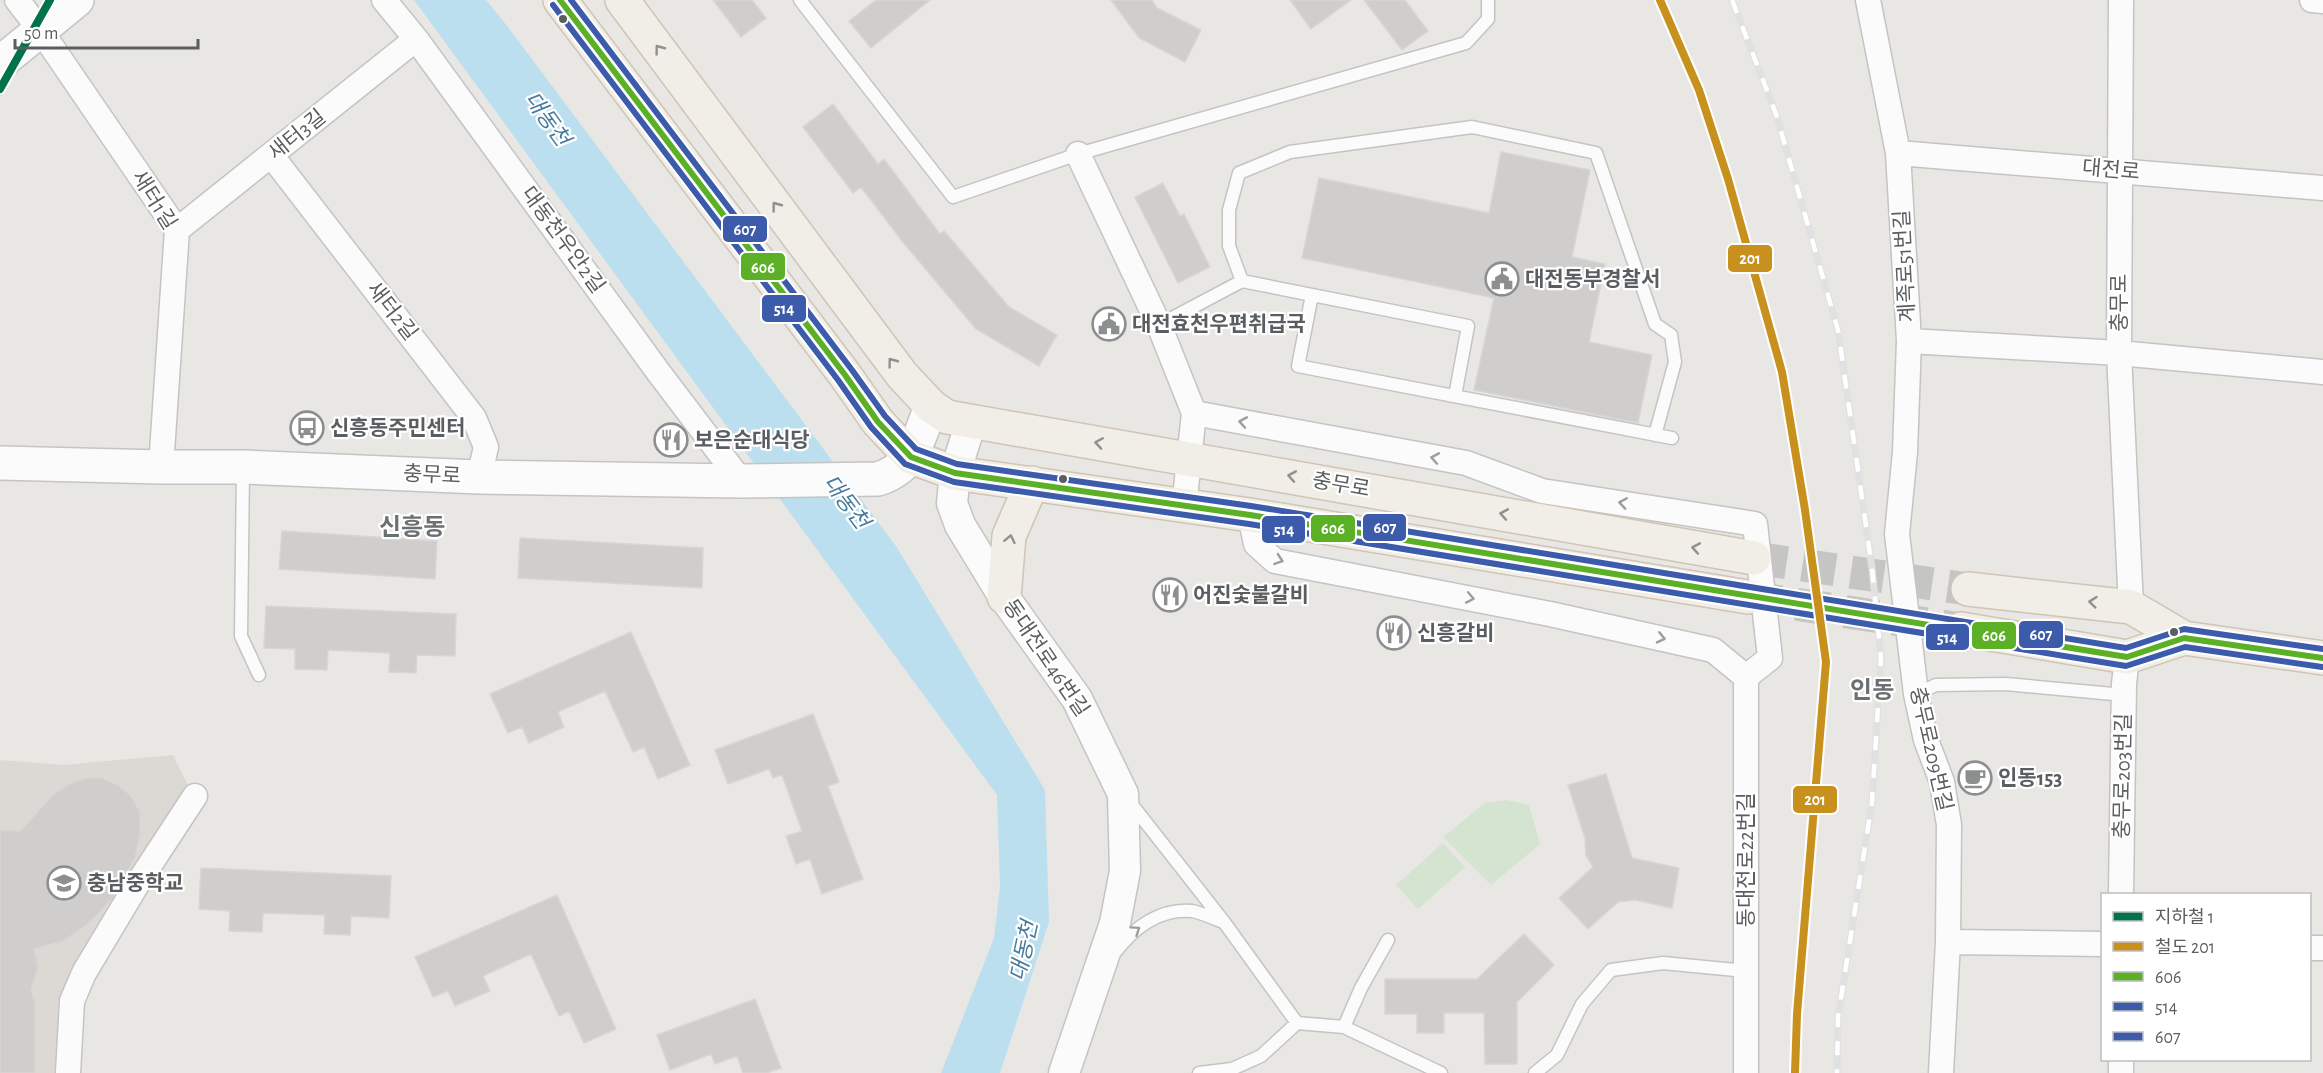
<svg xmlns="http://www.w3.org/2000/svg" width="2323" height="1073" viewBox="0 0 2323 1073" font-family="'Alegreya Sans','Noto Sans KR',sans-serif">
	<rect width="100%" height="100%" fill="#e9e7e4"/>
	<!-- education -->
	<path fill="#dcd9d4" d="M173,755L188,785L68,981L66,1073H0V760L62,765Z"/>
	<!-- green -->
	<path fill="#d5e3d1" d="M1506,800L1529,805L1540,844L1491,885L1443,837L1485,803Z
		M1443,843L1465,867L1418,909L1396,885Z"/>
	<!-- water -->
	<path fill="#bcdfef" d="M414,0H486L508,27L896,546L1045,790L1049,922L1000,1073H941L994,938L1000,886L997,795Z"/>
	<!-- building -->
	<path fill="#d0cecd" stroke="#d8d6d4" stroke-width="1.5" d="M713,0H752L766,18L741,37Z
		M876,0H930L871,48L849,21Z
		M1111,0H1152L1157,8L1201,30L1185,62L1139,38Z
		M1290,0H1351L1311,29Z
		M1364,0H1405L1428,31L1402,50Z
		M833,104L878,164L884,159L940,234L944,231L1009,307L1057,335L1039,366L976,329L902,241L861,187L853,193L803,127Z
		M1501,152L1590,170L1572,257L1605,264L1589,342L1652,355L1638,423L1474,390L1494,298L1302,258L1319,178L1489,213Z
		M1163,183L1180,216L1184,214L1210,267L1178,283L1135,197Z
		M282,531L437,541L435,579L279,569Z
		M520,538L703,548L702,588L518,578Z
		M266,606L456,614L455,656L417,655L416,673L389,672L390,653L328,650L327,670L295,669V649L264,648Z
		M631,632L690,765L658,779L644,747L633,752L605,691L558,712L564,727L529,743L522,727L508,733L490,694Z
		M813,714L839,782L828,786L863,879L822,894L810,859L796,864L786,836L802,831L782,775L773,778L769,769L728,784L715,750Z
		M1606,774L1632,858L1679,868L1672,908L1635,900L1618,902L1588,929L1559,898L1593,867L1586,855L1585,838L1568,785Z
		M86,778H102L118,785L131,796L140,812V834L135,858L112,899L94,918L80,930L63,941L34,949L38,967L31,990L35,1003V1073H0V830L20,831L54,794L69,784Z
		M201,868L391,876L389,918L351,916L350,935L324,934L325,915L263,913L262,932L229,931L230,911L199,909Z
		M557,895L616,1029L584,1043L569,1011L559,1016L531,954L483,976L490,991L455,1006L448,991L433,997L415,957Z
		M1524,934L1554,965L1517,1002V1064H1485L1484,1013H1444V1033H1417V1014H1385V979H1477Z
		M755,999L781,1068L767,1073H743L737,1056L715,1064L711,1054L670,1070L657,1035Z"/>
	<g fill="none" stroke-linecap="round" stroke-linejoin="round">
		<!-- primary-tunnel -->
		<path stroke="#c5c5c3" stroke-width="33" stroke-dasharray="33 16" stroke-linecap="butt" d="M1754,558L1968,589
			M1748,597L1961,629"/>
		<defs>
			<path id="service" d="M800,0L953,197L1078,154L1466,43L1488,19V0
				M1242,281L1229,246V210L1239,173L1290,152L1472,127L1596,153L1655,324L1671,335L1675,362L1655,435
				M1312,295L1298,366L1672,438
				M1159,325L1242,281L1468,326L1455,396
				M243,468L241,636L259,675
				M1916,694L1936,685L2006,684L2124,695
				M1129,801L1224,922L1297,1023L1344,1027L1441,1073
				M1116,951C1134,928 1160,908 1192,911C1202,913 1213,918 1223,922
				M1344,1027L1361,988L1388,940
				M1199,1073L1232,1069L1261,1056L1297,1023
				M1535,1073L1557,1055L1582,1004L1611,970L1663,963L1746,971"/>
			<path id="minor" d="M17,0L41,31L177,230L161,467
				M384,0L416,39L659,373L741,481
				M1868,0L1898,153L1909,341L1905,452L1897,534L1916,694L1926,740L1942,782L1949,825L1948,942L1941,1073
				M2121,0L2119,353L2131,607
				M2312,0L2323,1
				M1898,153L2323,188
				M1078,154L1159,325L1194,413L1184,507
				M271,155L474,418L486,447L479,477
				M177,230L416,39
				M1909,341L2119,353L2323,372
				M1194,413L1466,463L1542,491L1755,524L1770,658L1746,677V1073
				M1250,515L1256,544L1275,561L1550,614L1713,650L1746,677
				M2121,894L2124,684L2127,657
				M1948,942L2102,944
				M2310,948H2323
				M2121,1060V1073
				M68,1073L72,1001L84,973L136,886L195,796"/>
			<path id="tertiary" d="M971,422L955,473L952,503L960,525L1004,597L1077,699L1123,794L1125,871L1115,923L1064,1073"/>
			<path id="secondary" d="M0,63L77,0
				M0,463L161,467H243L479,477L741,481L878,479C915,467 918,439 931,406"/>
			<path id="primary" d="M560,0L845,375L878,422L911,457L955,473L1250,515L1748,597
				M622,0L902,375L931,406L947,417L1754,558
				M1968,589L2131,607L2184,638L2323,658
				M1004,597L1009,536L1032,483
				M1961,629L2127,657L2184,638"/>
		</defs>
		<!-- service casing -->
		<use href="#service" stroke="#c3c4c4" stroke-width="15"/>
		<!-- minor casing -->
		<use href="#minor" stroke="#c3c4c4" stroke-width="27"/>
		<!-- tertiary casing -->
		<use href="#tertiary" stroke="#c3c4c4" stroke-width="33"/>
		<!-- secondary casing -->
		<use href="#secondary" stroke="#c3c4c4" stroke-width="36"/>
		<!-- primary casing -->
		<use href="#primary" stroke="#cfc4b5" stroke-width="36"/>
		<!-- service -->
		<use href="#service" stroke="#fcfbfb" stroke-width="12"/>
		<!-- minor -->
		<use href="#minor" stroke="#fcfbfb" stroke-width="24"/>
		<!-- tertiary -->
		<use href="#tertiary" stroke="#fcfbfb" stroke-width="30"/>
		<!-- secondary -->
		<use href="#secondary" stroke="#fcfbfb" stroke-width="33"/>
		<!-- primary -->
		<use href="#primary" stroke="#f1eee7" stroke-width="33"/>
		<defs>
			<path id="rail" d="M1732,0L1776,114L1838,330L1872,568L1881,658L1872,802L1838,1017L1837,1073"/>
		</defs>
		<!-- rail casing -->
		<use href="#rail" stroke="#e0e1e1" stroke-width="7"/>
		<!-- rail -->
		<use href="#rail" stroke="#fff" stroke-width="4.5" stroke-dasharray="14" stroke-linecap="butt"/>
		<defs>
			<path id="bus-1" d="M560,0L845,375L878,422L911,457L955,473L1250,515L2127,657L2184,638L2323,658"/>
			<path id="bus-2" d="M553,5L838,380L871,427L905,464L954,482L1249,524L2126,666L2185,647L2322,667"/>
			<path id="bus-3" d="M571,0L852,370L885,416L916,449L957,464L1251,506L2126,648L2184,629L2323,649"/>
		</defs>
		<!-- bus-1 casing -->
		<use href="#bus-1" stroke="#fff" stroke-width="10"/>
		<!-- bus-2 casing -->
		<use href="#bus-2" stroke="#fff" stroke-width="10"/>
		<!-- bus-3 casing -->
		<use href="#bus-3" stroke="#fff" stroke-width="10"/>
		<!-- bus-1 -->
		<use href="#bus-1" stroke="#5bb025" stroke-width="6"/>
		<!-- bus-2 -->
		<use href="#bus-2" stroke="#3d5bab" stroke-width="6"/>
		<!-- bus-3 -->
		<use href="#bus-3" stroke="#3d5bab" stroke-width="6"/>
		<defs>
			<path id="rail-1" d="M1660,0L1699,90L1728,179L1782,372L1805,510L1826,662L1797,1014L1795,1073"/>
		</defs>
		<!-- rail-1 casing -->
		<use href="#rail-1" stroke="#fff" stroke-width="12"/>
		<!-- rail-1 -->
		<use href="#rail-1" stroke="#c8901d" stroke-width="8"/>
		<defs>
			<path id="metro-1" d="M0,89L50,0"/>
		</defs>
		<!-- metro-1 casing -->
		<use href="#metro-1" stroke="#fff" stroke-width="12"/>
		<!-- metro-1 -->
		<use href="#metro-1" stroke="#007448" stroke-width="8"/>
	</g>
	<!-- one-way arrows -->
	<defs><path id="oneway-chevron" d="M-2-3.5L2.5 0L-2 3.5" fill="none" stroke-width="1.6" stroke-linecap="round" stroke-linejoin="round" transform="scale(1.5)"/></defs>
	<g stroke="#8f9090">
		<use href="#oneway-chevron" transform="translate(659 49) rotate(-127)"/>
		<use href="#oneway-chevron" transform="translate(776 206) rotate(-127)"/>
		<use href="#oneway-chevron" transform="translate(892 362) rotate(-127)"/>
		<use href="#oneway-chevron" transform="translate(1099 443) rotate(-171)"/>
		<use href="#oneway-chevron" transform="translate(1292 476) rotate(-170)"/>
		<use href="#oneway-chevron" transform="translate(1504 514) rotate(-170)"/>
		<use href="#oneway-chevron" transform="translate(1010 539) rotate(-78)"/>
		<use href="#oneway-chevron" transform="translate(1696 548) rotate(-170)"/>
		<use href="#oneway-chevron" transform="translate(2093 602) rotate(-174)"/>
	</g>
	<g stroke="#9b9d9f">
		<use href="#oneway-chevron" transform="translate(1243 422) rotate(-170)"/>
		<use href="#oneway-chevron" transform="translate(1435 458) rotate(-170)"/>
		<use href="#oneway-chevron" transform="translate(1623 503) rotate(-171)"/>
		<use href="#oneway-chevron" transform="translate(1279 560) rotate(19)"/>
		<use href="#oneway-chevron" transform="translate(1470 598) rotate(11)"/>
		<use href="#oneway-chevron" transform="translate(1661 638) rotate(13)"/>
		<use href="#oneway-chevron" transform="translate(1136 930) rotate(-34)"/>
	</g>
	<!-- icons -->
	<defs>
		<symbol id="civic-ring" viewBox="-11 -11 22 22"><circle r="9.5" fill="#fff" stroke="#8c8e8f" stroke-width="1.5"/><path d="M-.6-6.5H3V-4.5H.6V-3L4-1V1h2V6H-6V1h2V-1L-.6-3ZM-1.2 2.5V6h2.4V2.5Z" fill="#8c8e8f"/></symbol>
		<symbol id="bus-ring" viewBox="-11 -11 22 22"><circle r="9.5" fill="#fff" stroke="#8c8e8f" stroke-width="1.5"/><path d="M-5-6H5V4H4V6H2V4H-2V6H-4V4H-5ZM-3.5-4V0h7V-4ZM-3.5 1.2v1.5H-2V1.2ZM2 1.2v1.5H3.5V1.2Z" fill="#8c8e8f"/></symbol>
		<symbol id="restaurant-ring" viewBox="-11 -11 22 22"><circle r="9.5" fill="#fff" stroke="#8c8e8f" stroke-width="1.5"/><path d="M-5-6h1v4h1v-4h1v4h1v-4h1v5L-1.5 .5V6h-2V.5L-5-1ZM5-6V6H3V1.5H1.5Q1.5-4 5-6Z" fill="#8c8e8f"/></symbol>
		<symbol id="cafe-ring" viewBox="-11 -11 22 22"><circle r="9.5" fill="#fff" stroke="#8c8e8f" stroke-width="1.5"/><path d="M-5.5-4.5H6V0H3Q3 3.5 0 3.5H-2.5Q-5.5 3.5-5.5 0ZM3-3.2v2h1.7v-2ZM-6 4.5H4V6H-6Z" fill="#8c8e8f"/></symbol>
		<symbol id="school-ring" viewBox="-11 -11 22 22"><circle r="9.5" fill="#fff" stroke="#8c8e8f" stroke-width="1.5"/><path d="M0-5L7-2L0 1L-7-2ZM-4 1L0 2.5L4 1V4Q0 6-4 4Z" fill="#8c8e8f"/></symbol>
	</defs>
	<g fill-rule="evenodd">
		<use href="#civic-ring" x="1483" y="260" width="38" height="38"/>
		<use href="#civic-ring" x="1090" y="305" width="38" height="38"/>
		<use href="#bus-ring" x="288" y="409" width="38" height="38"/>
		<use href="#restaurant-ring" x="652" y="421" width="38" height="38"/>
		<use href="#restaurant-ring" x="1151" y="576" width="38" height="38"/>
		<use href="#restaurant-ring" x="1375" y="614" width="38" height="38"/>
		<use href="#cafe-ring" x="1956" y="759" width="38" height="38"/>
		<use href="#school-ring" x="45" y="864" width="38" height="38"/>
	</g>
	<!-- markers -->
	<g fill="#5a5e61" stroke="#fff" stroke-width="2">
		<circle cx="563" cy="19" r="5"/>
		<circle cx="1063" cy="479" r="5"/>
		<circle cx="2174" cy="632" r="5"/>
	</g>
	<g text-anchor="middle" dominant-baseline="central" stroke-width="4.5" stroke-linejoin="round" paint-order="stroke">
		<!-- street labels -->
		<g font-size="21" fill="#5a5e61" stroke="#fff">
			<text transform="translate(297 135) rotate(-39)">새터3길</text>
			<text transform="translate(2111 170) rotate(5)">대전로</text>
			<text transform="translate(154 200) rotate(58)">새터1길</text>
			<text transform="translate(563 240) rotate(54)">대동천우안2길</text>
			<text transform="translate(1905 266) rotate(-93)">계족로51번길</text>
			<text transform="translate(2119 303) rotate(-90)">충무로</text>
			<text transform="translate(392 311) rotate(52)">새터2길</text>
			<text transform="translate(432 475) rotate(3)">충무로</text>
			<text transform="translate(1341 485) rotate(10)">충무로</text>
			<text transform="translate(1046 658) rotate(56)">동대전로46번길</text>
			<text transform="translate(1931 749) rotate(77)">충무로209번길</text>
			<text transform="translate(2123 776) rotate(-89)">충무로203번길</text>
			<text transform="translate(1746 860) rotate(-90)">동대전로22번길</text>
		</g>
		<!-- poi labels -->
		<g font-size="21" font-weight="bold" fill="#5a5e61" stroke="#fff" text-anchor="start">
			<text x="1525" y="279">대전동부경찰서</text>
			<text x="1132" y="324">대전효천우편취급국</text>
			<text x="330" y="428">신흥동주민센터</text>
			<text x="694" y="440">보은순대식당</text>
			<text x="1193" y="595">어진숯불갈비</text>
			<text x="1417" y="633">신흥갈비</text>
			<text x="1998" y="778">인동153</text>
			<text x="87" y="883">충남중학교</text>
		</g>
		<!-- water labels -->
		<g font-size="22" font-style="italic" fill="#477a9c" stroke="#fff">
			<text transform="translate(547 119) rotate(54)">대동천</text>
			<text transform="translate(846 502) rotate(53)">대동천</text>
			<text transform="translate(1024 951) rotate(-78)">대동천</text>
		</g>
		<!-- quarter labels -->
		<g font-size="24" font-weight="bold" fill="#6b7073" stroke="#fff">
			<text x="412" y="528">신흥동</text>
			<text x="1872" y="691">인동</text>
		</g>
	</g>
	<g stroke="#fff" stroke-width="2">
		<rect x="722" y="215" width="46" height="28" rx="6" fill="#3d5bab"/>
		<rect x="1727" y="244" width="46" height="29" rx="6" fill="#c8901d"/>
		<rect x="740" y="252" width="46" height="29" rx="6" fill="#5bb025"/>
		<rect x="761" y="294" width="46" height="29" rx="6" fill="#3d5bab"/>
		<rect x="1362" y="513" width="45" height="29" rx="6" fill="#3d5bab"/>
		<rect x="1310" y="514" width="46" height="29" rx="6" fill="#5bb025"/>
		<rect x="1261" y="515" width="45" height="29" rx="6" fill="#3d5bab"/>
		<rect x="2018" y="620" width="46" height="29" rx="6" fill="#3d5bab"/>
		<rect x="1971" y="621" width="46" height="29" rx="6" fill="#5bb025"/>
		<rect x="1925" y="623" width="45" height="28" rx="6" fill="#3d5bab"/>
		<rect x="1792" y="785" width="46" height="29" rx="6" fill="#c8901d"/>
	</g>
	<g font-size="16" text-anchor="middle" font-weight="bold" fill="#fff">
		<text x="745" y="235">607</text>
		<text x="1750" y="264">201</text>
		<text x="763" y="273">606</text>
		<text x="784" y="314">514</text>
		<text x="1385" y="533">607</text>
		<text x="1333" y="534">606</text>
		<text x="1284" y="535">514</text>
		<text x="2041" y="640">607</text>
		<text x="1994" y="641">606</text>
		<text x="1947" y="643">514</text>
		<text x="1815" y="805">201</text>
	</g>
	<!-- legend -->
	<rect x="2101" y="893" width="210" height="168" fill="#ffffff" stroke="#bdbfc0" stroke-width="1.5"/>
	<rect x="2113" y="912" width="30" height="9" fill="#007448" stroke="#bdbfc0" stroke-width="1.5"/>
	<text x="2155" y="923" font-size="18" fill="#5a5e61">지하철 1</text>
	<rect x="2113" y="942" width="30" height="9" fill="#c8901d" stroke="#bdbfc0" stroke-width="1.5"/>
	<text x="2155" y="953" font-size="18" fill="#5a5e61">철도 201</text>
	<rect x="2113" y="972" width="30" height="9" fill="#5bb025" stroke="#bdbfc0" stroke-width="1.5"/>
	<text x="2155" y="983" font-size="18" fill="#5a5e61">606</text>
	<rect x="2113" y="1002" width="30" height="9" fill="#3d5bab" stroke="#bdbfc0" stroke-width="1.5"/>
	<text x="2155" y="1013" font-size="18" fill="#5a5e61">514</text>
	<rect x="2113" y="1032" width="30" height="9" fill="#3d5bab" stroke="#bdbfc0" stroke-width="1.5"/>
	<text x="2155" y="1043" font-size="18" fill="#5a5e61">607</text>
	<!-- scale -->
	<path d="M15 39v9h183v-9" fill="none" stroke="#5a5e61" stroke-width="3"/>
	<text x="24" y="39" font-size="18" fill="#5a5e61" stroke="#ffffff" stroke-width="4.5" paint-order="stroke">50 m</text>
</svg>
